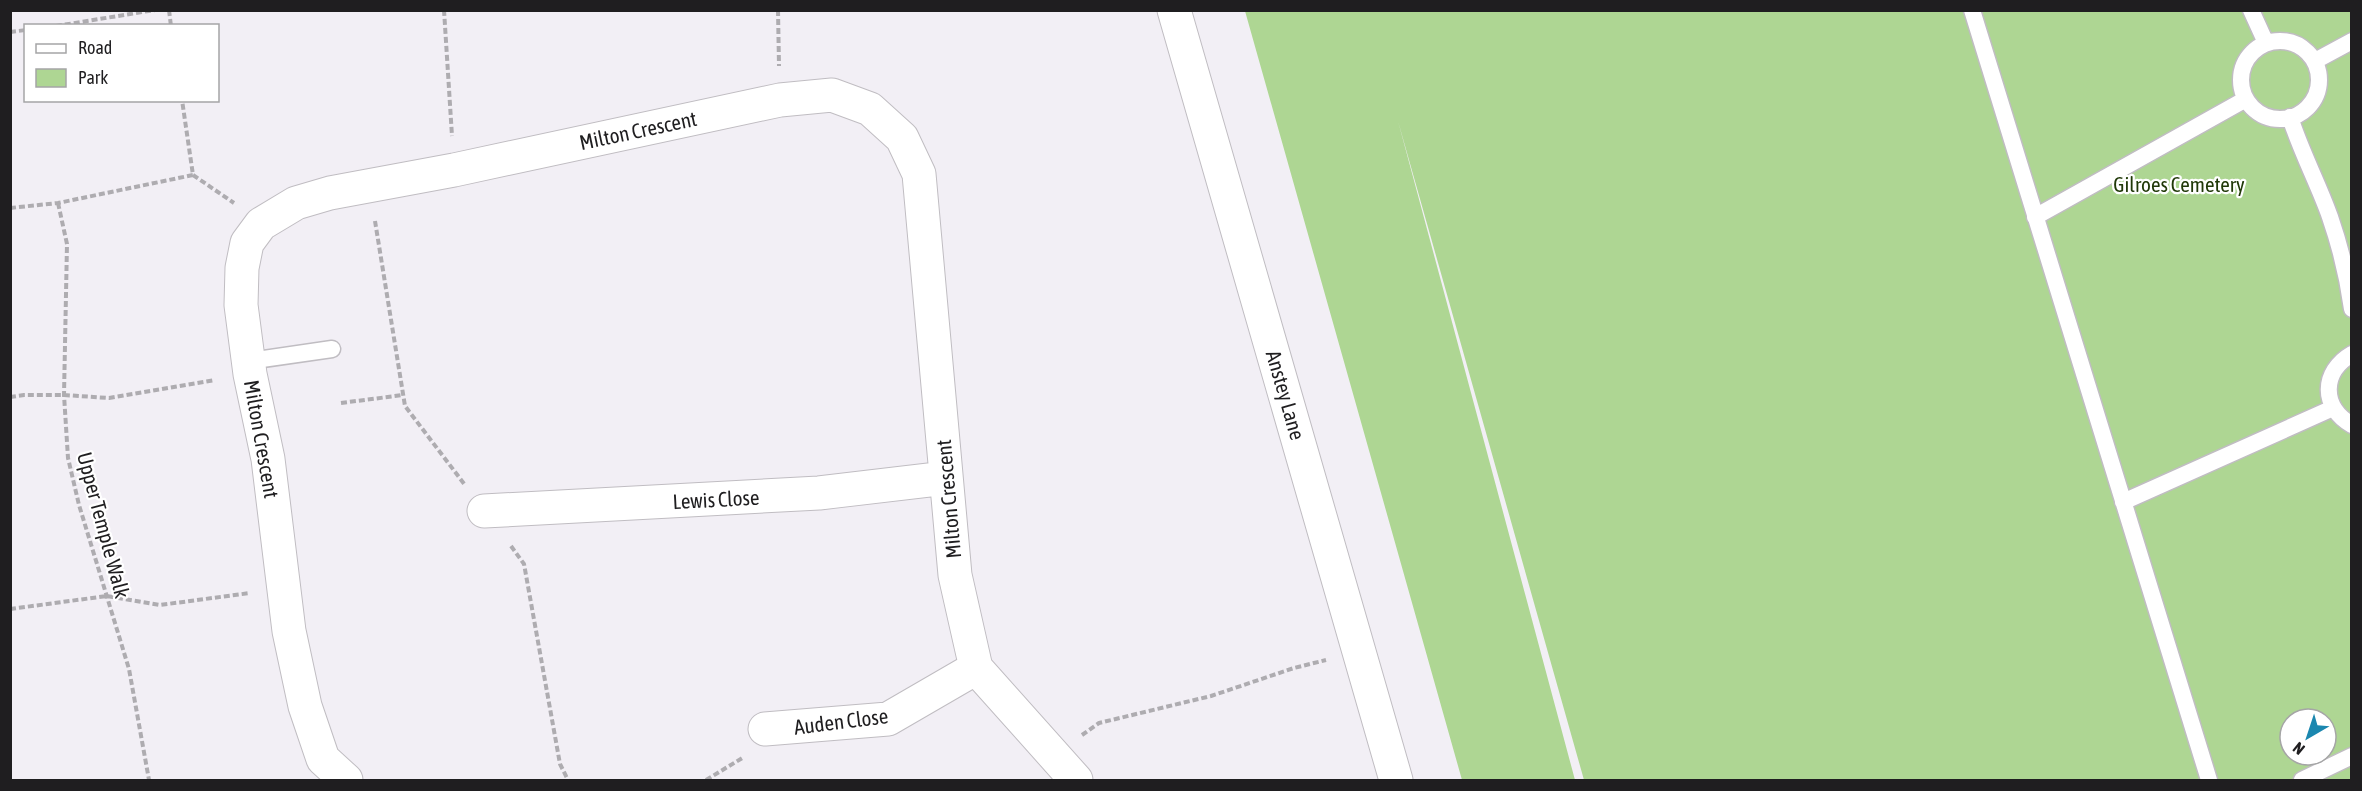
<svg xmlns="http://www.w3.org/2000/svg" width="2362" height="791" viewBox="0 0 2362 791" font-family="'Asap Condensed',sans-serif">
	<rect width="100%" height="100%" fill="#f2eff5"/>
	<!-- green -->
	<path fill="#aed693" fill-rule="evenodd" d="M1245,11H2351V780H1584L1398,121L1575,780H1462ZM2290,719H2326V755H2290Z"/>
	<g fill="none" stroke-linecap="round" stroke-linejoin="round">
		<defs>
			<path id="service" d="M1972,10L2209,780
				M2251,10L2266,43
				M2241 80a39 39 0 1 1 78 0a39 39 0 1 1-78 0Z
				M2315,61L2352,41
				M2290,117C2301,152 2318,183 2330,217C2340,246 2348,279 2352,309
				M2035,217L2246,99
				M2352,354C2321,372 2321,407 2352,425
				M249,361L332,349
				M2123,502L2333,408
				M2302,780L2352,756"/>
			<path id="minor" d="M484,511L819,493L946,478
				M765,729L888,719L976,668
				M346,780L323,759L305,706L289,631L268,459L250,374L241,305L242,268L247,243L261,224L296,203L330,193L454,170L780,100L832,95L870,109L902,138L919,174L955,575L976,668L1076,780"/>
			<path id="secondary" d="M1174,10L1396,780"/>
		</defs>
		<!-- service casing -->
		<use href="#service" stroke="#c0bdc2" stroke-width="19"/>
		<!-- minor casing -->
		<use href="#minor" stroke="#c0bdc2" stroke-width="35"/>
		<!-- secondary casing -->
		<use href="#secondary" stroke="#c0bdc2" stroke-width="35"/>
		<!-- path -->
		<path stroke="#aeacb0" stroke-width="4" stroke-dasharray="6 3" stroke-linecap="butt" d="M169,10L171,26
			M444,10L452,136
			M778,10L779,66
			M56,26L155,10
			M10,32L26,30
			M193,175L234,203
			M58,203L67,244L64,395L68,458L79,505L129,669L149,780
			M10,208L58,203L193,175L182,100
			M375,221L405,406L465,485
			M10,397L24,395H64L109,398L215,380
			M341,403L403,395
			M511,546L524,564L560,764L568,780
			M10,609L107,596L160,605L250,593
			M1082,735L1099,723L1211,696L1294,668L1326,660
			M706,780L744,757"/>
		<!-- service -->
		<use href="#service" stroke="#fff" stroke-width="16"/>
		<!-- minor -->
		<use href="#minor" stroke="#fff" stroke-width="33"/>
		<!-- secondary -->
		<use href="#secondary" stroke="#fff" stroke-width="33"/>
	</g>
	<g text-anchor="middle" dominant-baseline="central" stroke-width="4.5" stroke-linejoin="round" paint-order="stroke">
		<!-- street labels -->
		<g font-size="21" fill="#1f1e20" stroke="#fff">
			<text transform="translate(638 130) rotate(-12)">Milton Crescent</text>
			<text transform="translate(1286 395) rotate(74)">Anstey Lane</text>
			<text transform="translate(262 439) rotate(80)">Milton Crescent</text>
			<text transform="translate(716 499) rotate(-3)">Lewis Close</text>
			<text transform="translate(948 499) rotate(-95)">Milton Crescent</text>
			<text transform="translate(104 525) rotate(75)">Upper Temple Walk</text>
			<text transform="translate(841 721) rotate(-7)">Auden Close</text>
		</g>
		<!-- park labels -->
		<g font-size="21" fill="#203908" stroke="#fff">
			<text x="2179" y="184">Gilroes Cemetery</text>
		</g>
	</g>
	<!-- border -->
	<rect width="2362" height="791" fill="none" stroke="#1f1e20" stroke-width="24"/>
	<!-- legend -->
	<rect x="24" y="24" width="195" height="78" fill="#ffffff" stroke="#a5a5a6" stroke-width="1.5"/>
	<rect x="36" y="44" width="30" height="9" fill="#ffffff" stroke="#a5a5a6" stroke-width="1.5"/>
	<text x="78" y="54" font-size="18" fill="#1f1e20">Road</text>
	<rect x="36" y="69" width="30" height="18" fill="#aed693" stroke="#a5a5a6" stroke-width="1.5"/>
	<text x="78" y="84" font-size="18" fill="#1f1e20">Park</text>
	<!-- north arrow -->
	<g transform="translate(2308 737) rotate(219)"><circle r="28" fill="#ffffff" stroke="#a5a5a6" stroke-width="1.5"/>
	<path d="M0-4.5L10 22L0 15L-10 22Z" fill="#1b87af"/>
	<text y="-9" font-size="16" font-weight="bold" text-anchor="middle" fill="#1f1e20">N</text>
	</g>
</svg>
